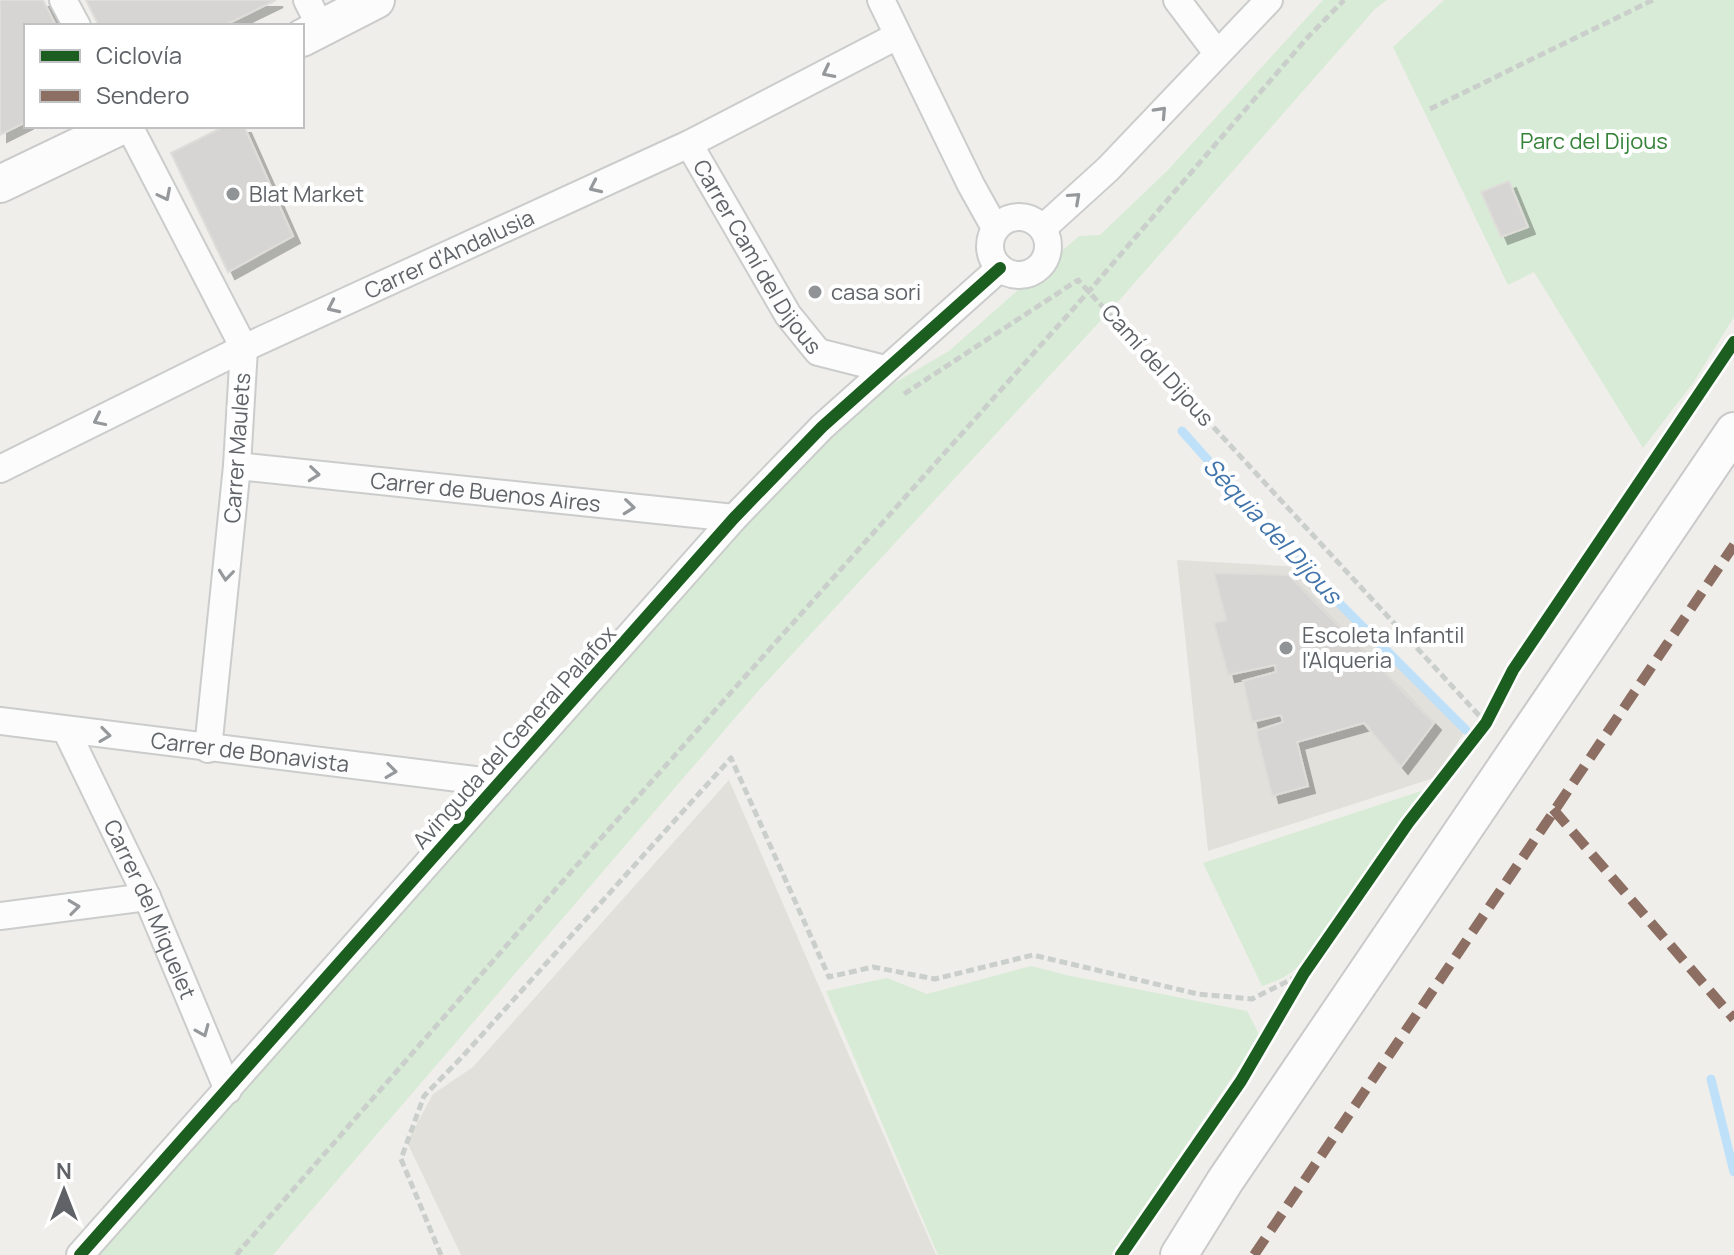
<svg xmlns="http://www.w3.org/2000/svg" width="1734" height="1255" viewBox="0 0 1734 1255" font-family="Manrope,sans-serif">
	<defs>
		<filter id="shadow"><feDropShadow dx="7" dy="7" stdDeviation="0" flood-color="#0004"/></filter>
	</defs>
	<rect width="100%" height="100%" fill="#efeeea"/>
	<!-- education -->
	<path fill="#e2e0da" d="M1177,560L1303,567L1466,730L1434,778L1208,851Z
		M729,780L936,1255H461L407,1142L433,1094L473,1067Z"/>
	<!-- green -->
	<path fill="#d8ebd6" d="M1323,0H1387L1375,9L1116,304L759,690L273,1255H80L734,518L862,402L949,351L1079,236L1100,235L1167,171Z
		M1444,0H1734V317L1693,383L1643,448L1534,272L1508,285L1393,47Z
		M1424,790L1302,962C1291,975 1278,981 1262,986L1203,863Z
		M1031,966L1066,975L1247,1011L1260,1036L1111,1255H938L826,991L887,978L927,994Z"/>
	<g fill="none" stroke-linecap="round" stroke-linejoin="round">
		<!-- stream -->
		<path stroke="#bfe0f9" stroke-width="9" d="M1182,431L1303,567L1466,730
			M1711,1079L1734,1172"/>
	</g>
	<!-- building -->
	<path fill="#d6d5d3" stroke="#deddd9" stroke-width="2" filter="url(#shadow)" d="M0,0H43L56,26H26V122L0,135Z
		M86,0H276L223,26H99Z
		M225,126H244L293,236L228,272L171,153Z
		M1509,181L1528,227L1501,237L1481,192Z
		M1214,573L1289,575L1434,723L1401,767L1364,723L1297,742L1308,786L1272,796L1256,731L1283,722L1281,715L1252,722L1243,681L1276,672L1275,665L1228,675L1214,623L1226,620Z"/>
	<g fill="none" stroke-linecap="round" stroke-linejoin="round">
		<defs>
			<g id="street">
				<path d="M63,0L77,26"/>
				<path d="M307,0L321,28"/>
				<path d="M881,0L971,185L995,228"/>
				<path d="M1177,0L1217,53"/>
				<path d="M129,126L244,348L237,466L208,749"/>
				<path id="s1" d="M689,144L788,315L818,352L885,369"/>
				<circle cx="1019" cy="246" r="29"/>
				<path d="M1043,228L1108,169L1269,0"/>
				<path id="s2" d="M237,466L734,518"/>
				<path id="s3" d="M0,469L244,348L689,144L897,36"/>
				<path id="s4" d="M0,721L499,783"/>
				<path id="s5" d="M66,730L147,897L228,1090"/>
				<path d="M0,916L147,897"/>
				<path d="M80,1255L734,518L822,427L1000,268"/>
			</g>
			<path id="secondary" d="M302,38L376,0
				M0,184L121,126
				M1179,1255L1225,1181L1734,431"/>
		</defs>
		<!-- street casing -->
		<use href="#street" stroke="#cbcccc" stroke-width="30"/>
		<!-- secondary casing -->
		<use href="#secondary" stroke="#cacacb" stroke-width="40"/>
		<!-- path -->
		<path stroke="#cacfcc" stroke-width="5" stroke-dasharray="8 4" stroke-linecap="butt" d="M1430,109L1653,0
			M904,394L1078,280L1486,723
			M236,1255L569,874L1090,290L1307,38L1344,0
			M441,1255L401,1159L424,1096L462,1057L731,758L829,977L873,967L935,979L1033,955L1198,994L1252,999L1304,973"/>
		<!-- street -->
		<use href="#street" stroke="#fdfcfc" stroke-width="26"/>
		<!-- secondary -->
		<use href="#secondary" stroke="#fdfcfc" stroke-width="36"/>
		<!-- quiet -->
		<path stroke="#8d6e63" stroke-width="10" stroke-dasharray="20 10" stroke-linecap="butt" d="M1553,809L1734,1019
			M1254,1255L1734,545"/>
		<defs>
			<path id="cycleway" d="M80,1255L734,518L822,427L1000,268
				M1121,1255L1241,1081L1304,973L1408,823L1486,723L1513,670L1734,342"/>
		</defs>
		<!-- cycleway casing -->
		<use href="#cycleway" stroke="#fff" stroke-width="17"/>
		<!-- cycleway -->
		<use href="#cycleway" stroke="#1b5e20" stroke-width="12"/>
	</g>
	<!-- one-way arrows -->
	<defs><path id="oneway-chevron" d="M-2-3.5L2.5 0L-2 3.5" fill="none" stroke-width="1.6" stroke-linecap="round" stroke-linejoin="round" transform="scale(2)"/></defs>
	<g stroke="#96999c">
		<use href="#oneway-chevron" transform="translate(828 72) rotate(153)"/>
		<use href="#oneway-chevron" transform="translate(1161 112) rotate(-47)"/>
		<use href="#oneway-chevron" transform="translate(595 187) rotate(155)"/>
		<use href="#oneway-chevron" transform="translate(165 195) rotate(63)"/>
		<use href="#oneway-chevron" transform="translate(1075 198) rotate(-42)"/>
		<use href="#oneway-chevron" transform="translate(333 307) rotate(155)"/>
		<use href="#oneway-chevron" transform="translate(99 420) rotate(154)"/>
		<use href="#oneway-chevron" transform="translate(314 474) rotate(6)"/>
		<use href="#oneway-chevron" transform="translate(629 507) rotate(6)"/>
		<use href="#oneway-chevron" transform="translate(226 575) rotate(96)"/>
		<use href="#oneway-chevron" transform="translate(105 735) rotate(8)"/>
		<use href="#oneway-chevron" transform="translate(391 771) rotate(7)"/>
		<use href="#oneway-chevron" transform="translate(74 907) rotate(-7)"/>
		<use href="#oneway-chevron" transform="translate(203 1031) rotate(67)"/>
	</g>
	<!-- markers -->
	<g fill="#919496" stroke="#fff" stroke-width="3">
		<circle cx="233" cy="194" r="8"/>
		<circle cx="815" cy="292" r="8"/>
		<circle cx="1286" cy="648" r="8"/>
	</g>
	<g text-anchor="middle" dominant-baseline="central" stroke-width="8" stroke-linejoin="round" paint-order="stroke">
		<!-- park labels -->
		<g font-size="22" fill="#348238" stroke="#fff">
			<text x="1594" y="141">Parc del Dijous</text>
		</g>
		<!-- poi labels -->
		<g font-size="22" fill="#5f6368" stroke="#fff" text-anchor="start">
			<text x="249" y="194">Blat Market</text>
			<text x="831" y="292">casa sori</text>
			<text x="1302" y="635">Escoleta Infantil<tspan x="1302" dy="25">l'Alqueria</tspan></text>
		</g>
		<!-- street labels -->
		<g font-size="22" fill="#5f6368" stroke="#fff">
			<text stroke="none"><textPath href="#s1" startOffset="132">Carrer Camí del Dijous</textPath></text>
			<text stroke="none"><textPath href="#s3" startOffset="498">Carrer d'Andalusia</textPath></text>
			<text transform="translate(1158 365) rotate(48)">Camí del Dijous</text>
			<text transform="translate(237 448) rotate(-86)">Carrer Maulets</text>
			<text stroke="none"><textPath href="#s2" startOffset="250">Carrer de Buenos Aires</textPath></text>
			<text transform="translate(514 737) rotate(-48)">Avinguda del General Palafox</text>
			<text stroke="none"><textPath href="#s4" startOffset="252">Carrer de Bonavista</textPath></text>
			<text stroke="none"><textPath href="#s5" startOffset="198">Carrer del Miquelet</textPath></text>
		</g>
		<!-- water labels -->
		<g font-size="24" font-style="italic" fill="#4174aa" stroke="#fff">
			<text transform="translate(1273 530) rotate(47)">Séquia del Dijous</text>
		</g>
	</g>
	<!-- legend -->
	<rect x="24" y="24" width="280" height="104" fill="#ffffff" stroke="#bfc1c3" stroke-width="2"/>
	<rect x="40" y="50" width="40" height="12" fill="#1b5e20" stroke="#bfc1c3" stroke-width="2"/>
	<text x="96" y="64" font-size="24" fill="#5f6368">Ciclovía</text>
	<rect x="40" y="90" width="40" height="12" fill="#8d6e63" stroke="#bfc1c3" stroke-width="2"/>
	<text x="96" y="104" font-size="24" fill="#5f6368">Sendero</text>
	<!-- north arrow -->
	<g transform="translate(64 1191)" stroke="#ffffff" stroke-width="6" paint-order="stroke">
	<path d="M0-6L14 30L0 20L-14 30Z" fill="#5f6368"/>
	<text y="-12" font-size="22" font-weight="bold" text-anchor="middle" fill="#5f6368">N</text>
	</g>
</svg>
